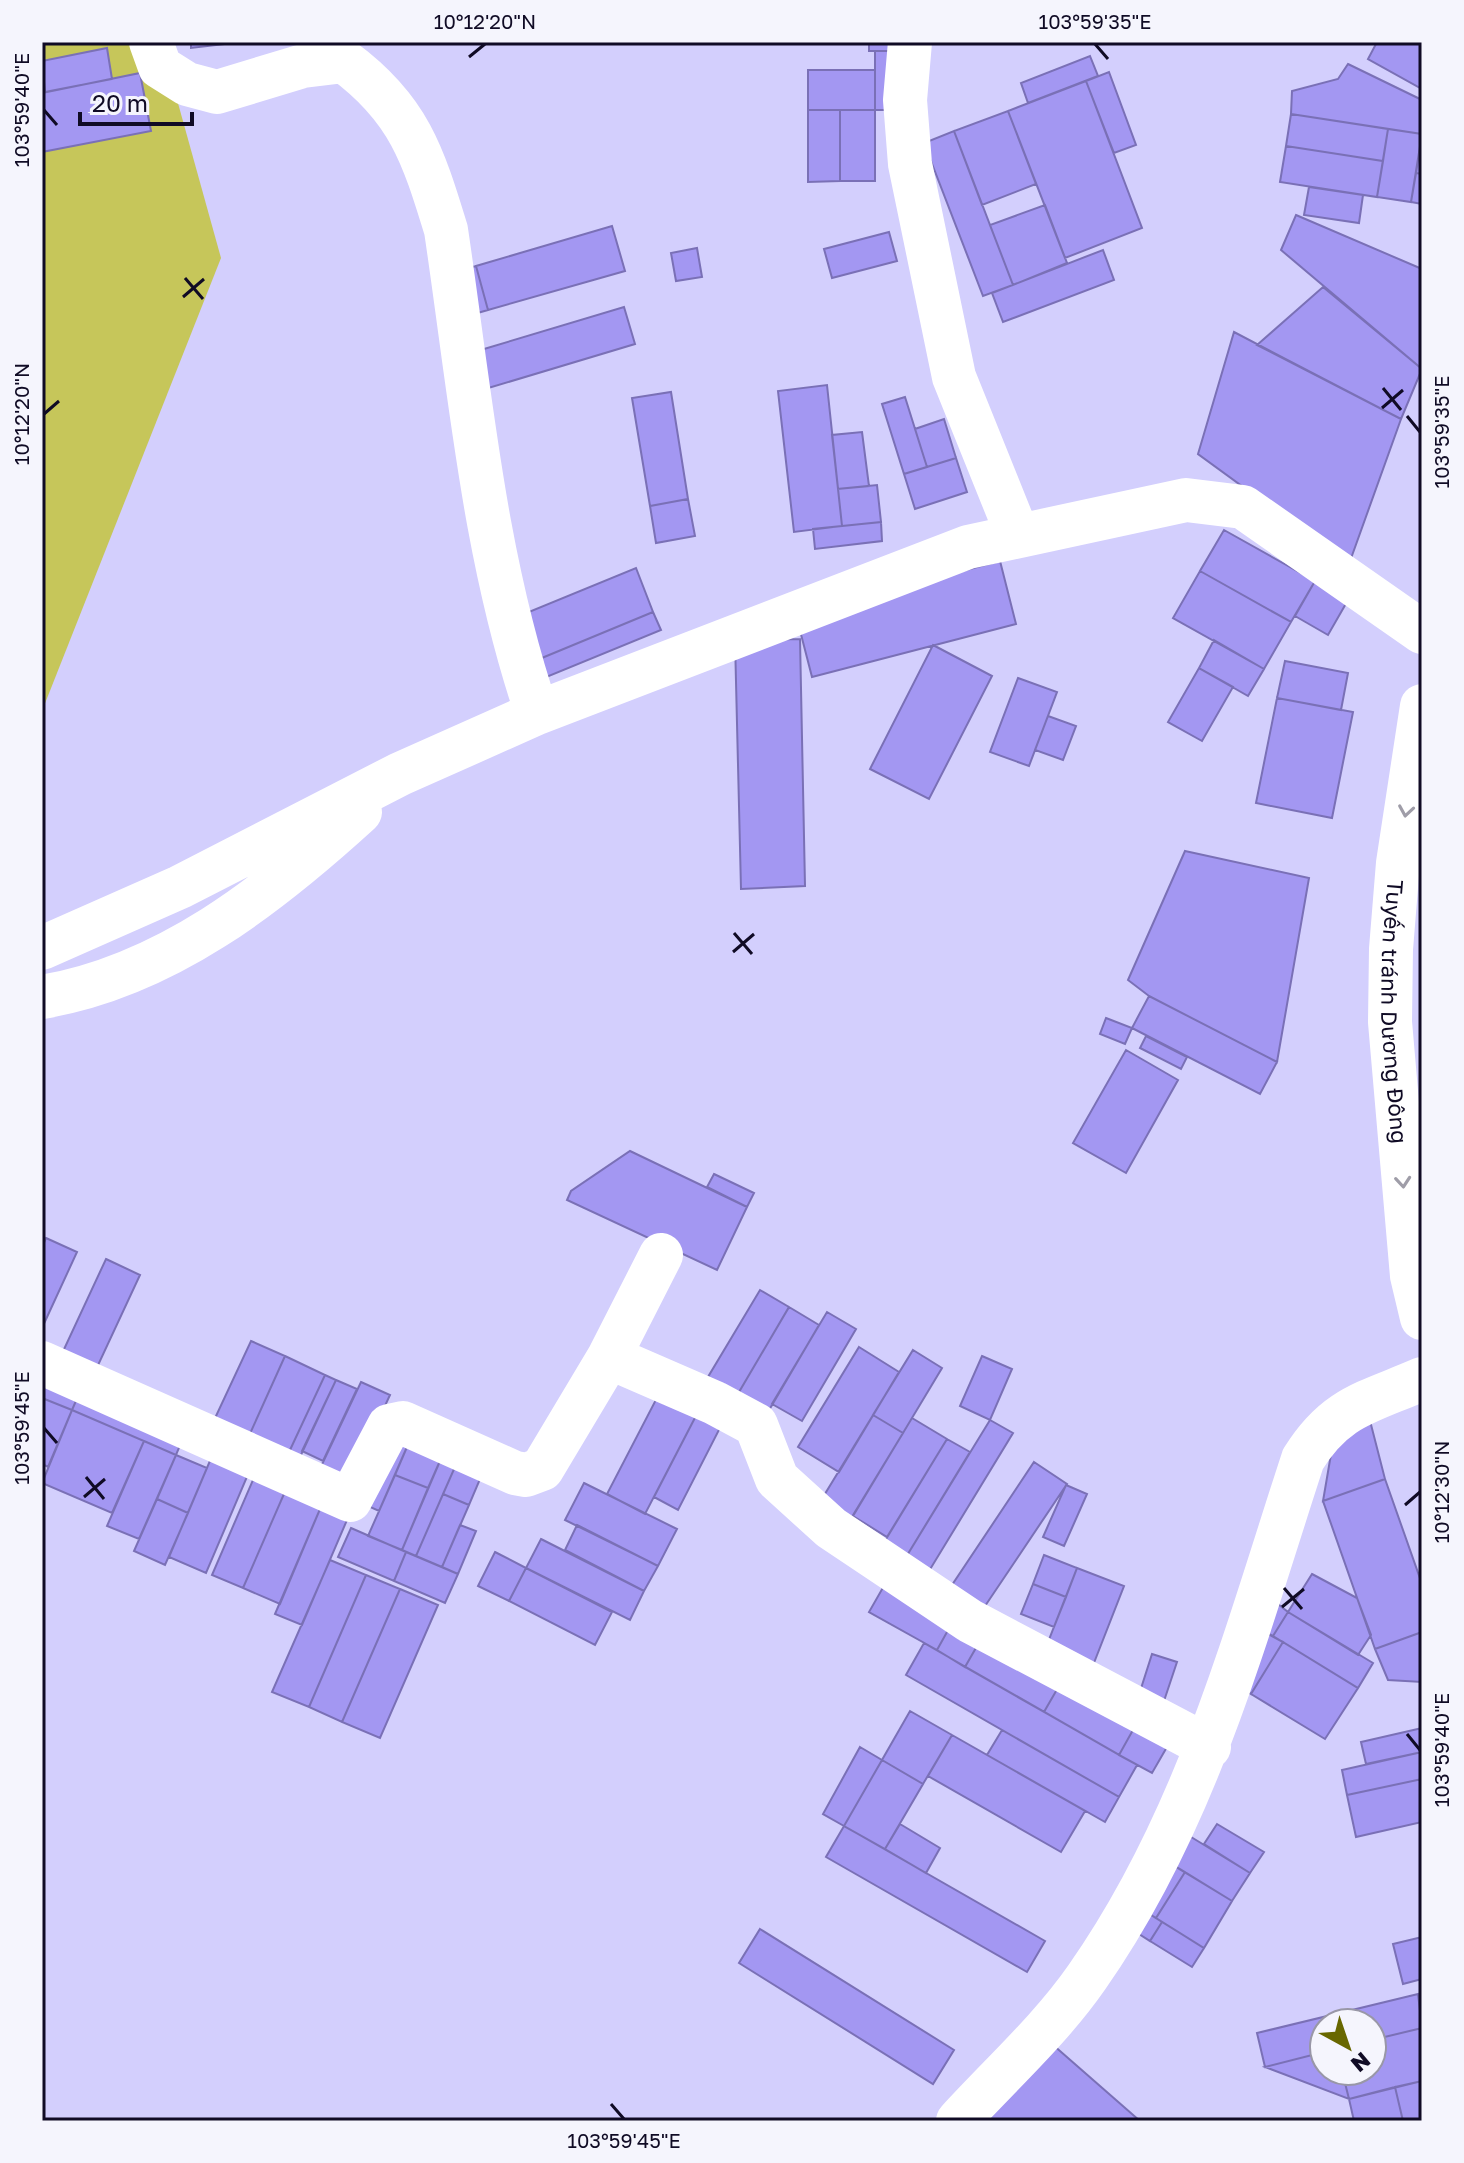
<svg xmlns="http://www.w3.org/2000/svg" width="1464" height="2163" viewBox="0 0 1464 2163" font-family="'Golos Text',sans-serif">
	<rect width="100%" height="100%" fill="#d3cffd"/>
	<!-- green -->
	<path fill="#c6c65a" d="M42,42H161L221,258L42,711Z"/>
	<!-- building -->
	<path fill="#a397f2" stroke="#7a70b6" stroke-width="2" d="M191,42H242L191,48Z
		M869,42H895V51H869Z
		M1377,42L1422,43V89L1368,59Z
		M107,48L112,79L45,92L42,61Z
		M875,51H895V110H875Z
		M1090,56L1098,76L1028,103L1021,83Z
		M1348,64L1422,100V134L1291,114L1292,91L1338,79Z
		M808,70H875V110H808Z
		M1109,72L1136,145L1114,153L1086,81Z
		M140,73L151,131L42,152V93Z
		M1086,81L1142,228L1065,258L1008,111Z
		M808,110H840V181L808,182Z
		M840,110H875V181H840Z
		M1008,111L1036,184L982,205L954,131Z
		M1291,114L1388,129L1383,161L1286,146Z
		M1388,129L1422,134L1411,202L1377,197Z
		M954,131L1013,285L983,296L924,143Z
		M1422,135V174L1416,173Z
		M1286,146L1383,161L1377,197L1280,182Z
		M1416,173L1422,174V204L1411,202Z
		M1309,187L1363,195L1359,223L1304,215Z
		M1045,205L1067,263L1013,285L990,225Z
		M1296,215L1422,269V369L1281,250Z
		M612,226L625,271L488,310L476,266Z
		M889,232L897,261L832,278L824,249Z
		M697,248L702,277L676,281L671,253Z
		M1103,250L1114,280L1003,322L992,293Z
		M476,266L488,310L467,316L454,272Z
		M1323,287L1422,369L1401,419L1257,345Z
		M624,307L635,344L485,389L474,352Z
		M1234,332L1401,419L1349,564L1198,454Z
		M827,385L842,526L794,532L778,391Z
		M671,392L688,499L650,506L632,398Z
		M905,397L927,467L904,474L882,404Z
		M944,419L956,458L927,467L915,429Z
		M862,432L869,486L838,489L832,435Z
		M956,458L967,492L915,509L904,474Z
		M877,485L881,522L842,526L838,489Z
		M688,499L695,536L656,543L650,506Z
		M881,522L882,541L815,549L813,529Z
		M1224,530L1315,581L1291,622L1200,571Z
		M1000,561L1016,624L812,677L796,615Z
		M636,568L653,612L537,660L519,616Z
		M1200,571L1291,622L1264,669L1173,618Z
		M1315,581L1348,600L1328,635L1295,616Z
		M653,612L661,630L544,678L537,660Z
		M800,639L805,886L741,889L735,640Z
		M1214,640L1264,669L1248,696L1199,668Z
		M933,645L992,676L929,799L870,769Z
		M1285,661L1348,673L1341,710L1277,698Z
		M1199,668L1233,687L1202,741L1168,722Z
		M1018,678L1057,692L1029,766L990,752Z
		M1277,698L1353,712L1332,818L1256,803Z
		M1048,716L1076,726L1063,760L1035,750Z
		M1185,851L1309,878L1277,1062L1149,996L1128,980Z
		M1149,996L1277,1062L1260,1094L1132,1028Z
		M1106,1018L1132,1028L1125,1044L1100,1034Z
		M1146,1036L1187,1057L1181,1069L1140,1048Z
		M1126,1050L1178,1080L1126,1173L1073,1143Z
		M630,1151L747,1207L717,1270L567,1200L571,1191Z
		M714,1174L754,1193L747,1207L707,1187Z
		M46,1238L77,1252L42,1328V1247Z
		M106,1259L140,1275L93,1376L59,1360Z
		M760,1290L789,1307L732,1404L702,1387Z
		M789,1307L819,1325L762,1422L732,1404Z
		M827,1312L856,1329L802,1421L772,1404Z
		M251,1341L285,1356L244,1447L209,1431Z
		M859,1347L899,1372L839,1472L798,1447Z
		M913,1350L942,1368L903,1433L873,1415Z
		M285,1356L325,1375L283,1465L244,1447Z
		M982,1356L1012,1369L990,1420L960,1406Z
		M42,1370L82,1387L72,1410L42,1398Z
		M325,1375L336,1380L294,1470L283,1465Z
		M336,1380L357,1389L323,1461L302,1451Z
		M361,1382L390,1395L346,1490L316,1477Z
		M82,1387L186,1431L176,1455L72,1410Z
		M661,1390L699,1410L645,1514L607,1494Z
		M42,1398L72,1410L48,1467L42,1464Z
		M1367,1409L1385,1479L1323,1501L1336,1425Z
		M72,1410L144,1441L112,1513L42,1483Z
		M699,1410L723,1422L678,1510L654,1497Z
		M873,1415L903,1433L847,1525L817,1507Z
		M912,1418L947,1439L887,1537L853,1516Z
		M990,1420L1013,1433L926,1576L903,1562Z
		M390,1431L410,1440L379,1511L359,1502Z
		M947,1439L970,1452L903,1562L880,1549Z
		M410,1440L443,1454L428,1488L395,1475Z
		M144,1441L176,1455L139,1539L107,1526Z
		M443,1454L458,1460L416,1556L402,1550Z
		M176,1455L207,1468L188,1513L157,1499Z
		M212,1456L249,1472L206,1573L169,1557Z
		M458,1460L483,1472L469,1505L443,1494Z
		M1034,1462L1067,1484L977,1618L944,1597Z
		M256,1473L287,1487L243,1588L212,1575Z
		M395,1475L428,1488L402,1550L368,1536Z
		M1385,1479L1422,1584V1632L1375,1649L1323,1501Z
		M584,1483L677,1529L658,1566L565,1520Z
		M1066,1485L1087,1494L1064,1546L1043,1537Z
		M287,1487L323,1502L280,1604L243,1588Z
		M443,1494L469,1505L442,1567L416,1556Z
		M157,1499L188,1513L165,1565L134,1551Z
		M323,1502L350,1513L302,1625L275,1614Z
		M460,1525L476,1531L458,1574L442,1567Z
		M577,1525L658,1566L644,1591L565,1550Z
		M351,1528L406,1552L394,1581L338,1557Z
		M541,1539L644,1591L630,1620L526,1568Z
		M406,1552L458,1574L445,1603L394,1581Z
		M495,1552L526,1568L509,1601L478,1586Z
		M1044,1555L1077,1568L1066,1597L1033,1584Z
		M330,1560L366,1575L309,1707L272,1692Z
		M526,1568L612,1612L595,1645L509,1601Z
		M1077,1568L1124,1586L1090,1673L1043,1655Z
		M1312,1574L1357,1598L1371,1635L1358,1655L1288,1612Z
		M366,1575L400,1589L342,1722L309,1707Z
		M885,1584L952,1623L937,1650L869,1612Z
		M1033,1584L1066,1597L1054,1627L1021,1614Z
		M400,1589L438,1605L380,1738L342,1722Z
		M1264,1593L1288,1612L1273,1636L1251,1625Z
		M1288,1612L1373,1663L1358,1688L1273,1636Z
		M952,1623L981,1639L965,1667L937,1650Z
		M1251,1625L1283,1642L1251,1694L1234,1682Z
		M1422,1632V1682L1388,1680L1375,1649Z
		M984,1634L1063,1679L1044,1712L965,1667Z
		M1283,1642L1358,1688L1325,1739L1251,1694Z
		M924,1643L1137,1765L1119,1797L906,1675Z
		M1152,1654L1177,1662L1161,1710L1137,1701Z
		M1063,1679L1138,1721L1119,1755L1044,1712Z
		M910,1711L952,1735L923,1784L882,1760Z
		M1138,1721L1171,1740L1152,1773L1119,1755Z
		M1422,1728V1752L1366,1764L1361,1742Z
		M1002,1730L1119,1797L1105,1822L987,1755Z
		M952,1735L1085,1811L1061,1852L928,1776Z
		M860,1747L882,1760L844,1826L823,1814Z
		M1422,1752V1779L1347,1795L1342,1770Z
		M882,1760L923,1784L885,1849L844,1826Z
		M1422,1779V1822L1356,1837L1347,1795Z
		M900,1824L940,1848L926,1873L885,1849Z
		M1217,1824L1264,1852L1250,1873L1204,1844Z
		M844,1826L1045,1941L1027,1972L826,1857Z
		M1178,1829L1250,1873L1232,1901L1161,1858Z
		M1165,1860L1185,1872L1156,1918L1137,1906Z
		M1185,1872L1232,1901L1204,1948L1156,1918Z
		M1137,1906L1162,1922L1150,1941L1125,1925Z
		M1162,1922L1204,1948L1192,1967L1150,1941Z
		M760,1929L954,2050L933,2084L739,1963Z
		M1422,1937V1979L1403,1984L1393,1944Z
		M1418,1994L1422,2028L1372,2040V2023H1324V2052L1265,2067L1257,2033Z
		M1422,2028V2081L1349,2099L1342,2071H1372V2040Z
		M1052,2044L1140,2121H987Z
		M1324,2052V2071H1342L1349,2099L1265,2067Z
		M1422,2081V2121H1403L1395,2087Z
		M1395,2087L1403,2121H1354L1349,2099Z"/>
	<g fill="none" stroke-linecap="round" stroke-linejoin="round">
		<!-- minor -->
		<path stroke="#fff" stroke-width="44" d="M151,42L160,67L187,84L217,92L303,66L344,61C409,109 423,155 446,230C470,391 484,558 537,713
			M910,42L905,100L910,164L954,377L1018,536
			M42,948L180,887L400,774L537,713L968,547L1186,500L1243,507L1422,632
			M42,997C166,976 269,895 360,812
			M609,1357L661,1255
			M42,1363L350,1500L389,1426L403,1423L515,1473L526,1475L542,1469L609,1357L715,1403L756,1425L777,1479L831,1528L970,1621L1209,1747
			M958,2121C1001,2074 1051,2029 1087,1977C1197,1820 1244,1639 1303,1459C1336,1406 1367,1403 1422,1379"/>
		<!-- major -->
		<path stroke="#fff" stroke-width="44" id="s1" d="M1422,706L1398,863L1391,949L1390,1022L1412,1276L1422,1318"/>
	</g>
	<!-- one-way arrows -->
	<defs><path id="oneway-chevron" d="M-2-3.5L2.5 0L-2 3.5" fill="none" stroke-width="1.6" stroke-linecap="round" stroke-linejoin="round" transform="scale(2)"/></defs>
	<g stroke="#9f9da8">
		<use href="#oneway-chevron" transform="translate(1406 811) rotate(99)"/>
		<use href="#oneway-chevron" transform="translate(1403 1182) rotate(85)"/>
	</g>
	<!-- ticks -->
	<path fill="none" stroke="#100b25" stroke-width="3" d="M1095,44L1108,59M469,57L485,44M44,110L57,125M185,278L203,299M183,297L204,279M1383,388L1401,410M1382,408L1403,390M44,414L59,401M1407,416L1420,432M734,933L752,954M733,952L754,934M44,1428L57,1443M86,1477L104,1499M84,1497L105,1479M1405,1505L1420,1492M1284,1588L1302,1609M1282,1607L1304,1589M1407,1734L1420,1750M611,2104L624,2119"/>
	<g text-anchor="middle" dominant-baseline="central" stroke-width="6" stroke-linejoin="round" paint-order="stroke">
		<!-- street labels -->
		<g font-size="22" fill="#100b25" stroke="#f5f5fd">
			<text stroke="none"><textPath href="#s1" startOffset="308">Tuyến tránh Dương Đông</textPath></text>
		</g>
	</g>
	<!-- border -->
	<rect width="1464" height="2163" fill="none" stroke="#f5f5fd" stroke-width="88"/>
	<!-- north arrow -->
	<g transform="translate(1348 2047) rotate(140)"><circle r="38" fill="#f5f5fd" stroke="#9997a7" stroke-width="2"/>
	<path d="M0-6L14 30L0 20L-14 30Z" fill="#686700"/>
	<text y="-12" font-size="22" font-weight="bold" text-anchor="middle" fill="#100b25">N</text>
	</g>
	<!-- scale -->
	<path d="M80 112v12h112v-12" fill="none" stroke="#100b25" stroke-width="4"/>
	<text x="92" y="112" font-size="24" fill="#100b25" stroke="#f5f5fd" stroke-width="6" paint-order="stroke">20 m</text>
	<rect x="44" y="44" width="1376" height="2075" fill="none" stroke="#100b25" stroke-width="3"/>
	<g font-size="20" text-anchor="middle" fill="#100b25">
		<text x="485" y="29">10°12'20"N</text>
		<text x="1095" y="29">103°59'35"E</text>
		<text transform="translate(22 110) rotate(-90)" y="7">103°59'40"E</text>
		<text transform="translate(22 414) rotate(-90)" y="7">10°12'20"N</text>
		<text transform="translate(1442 432) rotate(-90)" y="7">103°59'35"E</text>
		<text transform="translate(22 1428) rotate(-90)" y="7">103°59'45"E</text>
		<text transform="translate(1442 1492) rotate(-90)" y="7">10°12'30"N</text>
		<text transform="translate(1442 1750) rotate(-90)" y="7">103°59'40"E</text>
		<text x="624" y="2148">103°59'45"E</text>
	</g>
</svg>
